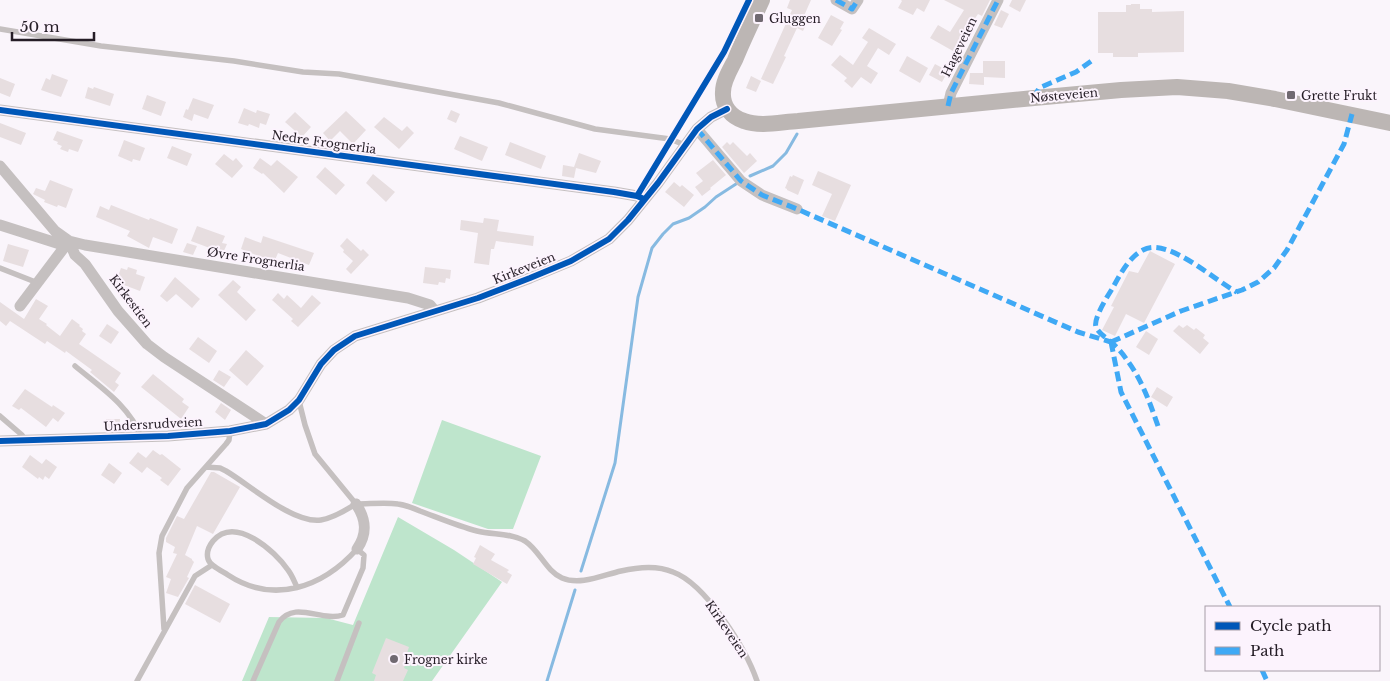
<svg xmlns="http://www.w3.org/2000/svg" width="1390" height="681" viewBox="0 0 1390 681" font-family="'Libre Baskerville',serif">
	<rect width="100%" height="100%" fill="#faf5fb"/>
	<!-- green -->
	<path fill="#bee5cc" d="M442,420L541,456L513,529H488L412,503Z
		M398,517L454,550L502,582L432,681H242L269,617L326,618L353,625Z"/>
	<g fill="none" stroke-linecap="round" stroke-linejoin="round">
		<!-- stream -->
		<path stroke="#87bae1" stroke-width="3" d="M750,176L773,166L786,153L797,134
			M581,571L615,463L638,297L652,248L663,234L673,224L689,218L705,207L716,197L736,184
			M547,681L575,590"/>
	</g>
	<!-- building -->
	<path fill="#e7dee0" d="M790,0H811L803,18L808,20L803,31L797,28L784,56L786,57L773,84L761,79L792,10L787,8Z
		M901,0H930L924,12L917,8L913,15L898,8L902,1Z
		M944,0H990L982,16L978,14L953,51L930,38L938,25L950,32L964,10Z
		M1012,0H1026L1020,12L1009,6Z
		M1131,4H1140V9H1152V12L1184,11V52L1138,53V57H1113V53H1098V12H1126V5H1131Z
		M1001,10L1009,14L1002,28L994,25Z
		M831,15L844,22L840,29L842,30L832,46L818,38Z
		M869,28L896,44L889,55L878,48L867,66L878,73L871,84L861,77L852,88L844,81L847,78L831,65L840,55L853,65L868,42L862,38Z
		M907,56L928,68L920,83L899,71Z
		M983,61H1005V78L984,77V85L969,84L970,73H983Z
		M935,64L948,71L942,82L929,75Z
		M52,74L68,80L61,97L41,90L46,78L50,80Z
		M751,76L761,81L756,92L746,88Z
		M0,78L15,84L10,97L0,93Z
		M88,87L93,89L94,87L114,94L110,106L85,98Z
		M147,95L166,102L161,116L142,109Z
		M193,98L214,105L208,119L194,114L192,121L183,117L186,109L188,110Z
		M244,108L256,113L257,110L270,114L266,125L260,123L259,128L249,124L248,126L238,123Z
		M451,110L460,114L456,123L447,119Z
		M346,111L366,130L353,144L340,131L330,141L323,133Z
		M295,112L311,127L302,137L285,122Z
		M384,117L402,131L407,126L414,133L399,149L374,127Z
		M0,123L26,133L21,145L0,137Z
		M57,131L83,140L78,152L69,149L68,152L60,149L62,146L57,144L58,142L53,140Z
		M460,136L488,147L482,161L454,149Z
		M124,140L145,148L140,161L133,159L132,162L118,156Z
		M510,142L546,156L541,169L505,155Z
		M727,142L730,145L733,142L747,156L750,153L757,161L744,173L722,147Z
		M172,146L192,154L187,166L167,158Z
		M579,153L601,161L596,173L576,168L574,178L562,176L563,165L574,167Z
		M224,154L233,161L236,158L243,166L232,178L215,164Z
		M260,158L271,166L277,160L298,177L284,193L263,173L262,174L253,168Z
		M713,160L726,175L710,188L711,189L702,196L695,187L703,181L696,173Z
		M325,167L345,185L336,195L316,177Z
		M818,171L851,185L835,221L822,216L832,194L812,185Z
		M373,174L395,192L386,202L366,183Z
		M793,175L804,180L798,195L787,190V189L785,188L790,176L792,177Z
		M50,180L73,189L66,208L58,205L57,207L44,202L45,200L33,194L36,188L45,191Z
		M674,182L680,187L682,185L694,195L684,207L665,192Z
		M111,205L149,220L150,218L178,229L172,244L153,237L149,248L127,236L130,231L96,217L100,206L109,210Z
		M484,218L499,220L497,231L534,236L533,246L496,241L494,249H491L489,265L474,263L478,233L460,230L461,220L483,223Z
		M197,226L225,236L222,243L227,244L223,253L191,241Z
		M263,236L314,253L309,265L278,253L274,262L241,249L245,237L261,243Z
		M347,238L361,251L363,249L369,255L351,274L346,269L353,261L343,252L344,250L340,246Z
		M187,243L197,246L193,255L183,252Z
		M8,244L29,250L23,267L3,261Z
		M1150,251L1175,264L1144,323L1126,314L1115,336L1102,330L1114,307L1111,306L1129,271L1138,273Z
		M128,267L137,270L136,274L145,277L140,291L116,282L121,268L127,270Z
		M425,267L451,270L450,279L446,278L445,283L439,282L438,285L423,283Z
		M175,277L200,299L192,308L176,294L167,302L160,296Z
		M233,280L241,287L237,292L256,310L246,321L218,295Z
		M278,293L284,299L287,295L301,308L312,295L321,303L298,327L291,321L293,319L272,300Z
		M36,299L48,306L39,319L47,324L46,325L60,336L72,319L80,325L79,326L83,329L82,331L86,334L79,344L121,373L115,382L119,385L114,392L90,372L92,370L66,351L65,353L47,341L45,344L10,321L6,326L0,321V302L24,319Z
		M107,324L119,332L111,344L99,336Z
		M1179,325L1183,328L1187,325L1194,330L1196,328L1205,335L1203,338L1209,343L1200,354L1173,331Z
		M1146,331L1158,339L1149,355L1136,347Z
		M198,337L217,351L209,363L189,349Z
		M246,350L264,366L247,386L229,370Z
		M219,370L231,377L224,387L213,380Z
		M153,374L184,399L182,402L189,407L181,419L141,387Z
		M1157,387L1173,397L1167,407L1151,397Z
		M25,389L52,407L53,405L65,413L58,422L53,418L46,427L21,408L19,410L12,406Z
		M221,403L231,410L225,420L215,412Z
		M106,419H120L119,430H106Z
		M153,450L160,455L162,454L181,469L168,486L160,480L162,478L147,467L142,473L129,463L138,452L146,458Z
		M30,455L42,464L46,459L57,467L49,479L45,476L43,480L39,477L38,479L22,467Z
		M109,463L122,473L114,484L101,475Z
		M211,472H214L240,487L213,534L197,526L185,555L192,559V560L194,562L187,577L189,578L178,597L166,593L171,579L166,577L177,554L173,553L175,547L166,542V538L177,516L184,519Z
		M480,545L495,554L491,560L509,570L507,572L512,575L507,584L473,564L476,558L474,557Z
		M195,585L230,604L220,623L185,604Z
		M386,638L409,647L405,659L407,660L404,668L408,670L403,681H374L376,675L372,673Z"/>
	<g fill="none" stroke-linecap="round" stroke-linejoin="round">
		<!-- service -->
		<path stroke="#c5c0c0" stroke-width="5.5" d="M0,29L101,46L234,61L303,72L339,74L499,103L595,129L670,139L685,145
			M0,268L38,283
			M75,366C99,386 130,406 141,437
			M299,401L305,425L315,454L356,504
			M0,416L22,435L25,441
			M206,467L220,468L226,471C250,485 293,524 321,520C334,518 346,510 356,504
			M356,504C370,504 385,502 398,504C406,505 413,508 420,511C439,518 458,526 477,531C493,535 511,533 525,541C540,551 546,571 562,578C580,586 603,575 621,571C638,567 657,565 673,572C706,584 746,649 757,681
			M164,629L159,553L162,536L187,488L226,444L229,440L230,431
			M137,681L195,576L212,565
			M253,681L279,622C295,600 321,622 343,615L363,568L364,555L357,549C323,587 274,605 228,575C222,571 210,566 208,559C206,552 209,546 213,541C235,515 275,551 288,570C292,575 294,581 297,587
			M337,681L359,623"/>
		<!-- minor -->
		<path stroke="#c5c0c0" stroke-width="11" d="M836,0L852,9L858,0
			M948,106L951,93L998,0
			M0,110L614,192L637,196L644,199
			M697,129L741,181L762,195L797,209
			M0,166L55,231L69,241L75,255L85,264L118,311L147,344L164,357L266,424
			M0,225L66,246
			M20,306L69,241L85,245L408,298L430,305L435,311
			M0,441L168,436L230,431L266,424L289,410L299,400L321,364L334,350L355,336L478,298L530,278L571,261L609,239L628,220L658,183L697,129L711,117L727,109
			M356,504C366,519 368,533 357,549"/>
		<!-- secondary -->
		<path stroke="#bcb6b4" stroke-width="16" d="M762,0C753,20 743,40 735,60C730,70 723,81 723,92C722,106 731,117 744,121C760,127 781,122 798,121L1034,98L1121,90L1177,87L1228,91L1275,99L1390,123"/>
		<!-- quiet -->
		<path stroke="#3fa9f5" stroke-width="5" stroke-dasharray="10 5" stroke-linecap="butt" d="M836,0L852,9L858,0
			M1034,98L1039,88L1076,72L1094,59
			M948,106L951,93L998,0
			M697,129L741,181L762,195L797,209L1078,332L1111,342
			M1111,342L1181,311L1242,290L1258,282L1274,268L1287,250L1344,144L1352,114
			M1111,342L1121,392L1230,607
			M1158,426C1150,403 1142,380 1127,360C1123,354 1118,348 1112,343C1107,338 1099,334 1096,327C1093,319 1107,297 1112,289C1120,275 1128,258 1143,250C1167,236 1215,281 1237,292
			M1262,670L1267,681"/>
		<defs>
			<path id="cycleway" d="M0,110L614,192L637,196L644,199
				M637,196L724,52L749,0
				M0,441L168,436L230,431L266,424L289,410L299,400L321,364L334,350L355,336L478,298L530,278L571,261L609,239L628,220L658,183L697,129L711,117L727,109"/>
		</defs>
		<!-- cycleway casing -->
		<use href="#cycleway" stroke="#fcf3fd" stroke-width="9"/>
		<!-- cycleway -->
		<use href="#cycleway" stroke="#0057b8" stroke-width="6"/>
	</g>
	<!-- markers -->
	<g fill="#706971" stroke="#fcf3fd" stroke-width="2">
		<rect x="754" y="13" width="10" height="10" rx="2.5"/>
		<rect x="1286" y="90" width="10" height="10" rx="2.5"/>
		<circle cx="394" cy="659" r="5"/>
	</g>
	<g text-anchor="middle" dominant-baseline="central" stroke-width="4" stroke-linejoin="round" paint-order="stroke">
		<!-- poi labels -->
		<g font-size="12" fill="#251d26" stroke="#fcf3fd" text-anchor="start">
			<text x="769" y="18">Gluggen</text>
			<text x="1301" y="95">Grette Frukt</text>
			<text x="404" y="659">Frogner kirke</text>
		</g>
		<!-- street labels -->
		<g font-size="12" fill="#251d26" stroke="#fcf3fd">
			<text transform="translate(959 47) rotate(-64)">Hageveien</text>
			<text transform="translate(1064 95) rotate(-5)">Nøsteveien</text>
			<text transform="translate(324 142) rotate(8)">Nedre Frognerlia</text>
			<text transform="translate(256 259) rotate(9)">Øvre Frognerlia</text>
			<text transform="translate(524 268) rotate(-22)">Kirkeveien</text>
			<text transform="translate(131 301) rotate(53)">Kirkestien</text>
			<text transform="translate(153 424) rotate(-3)">Undersrudveien</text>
			<text transform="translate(727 629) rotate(56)">Kirkeveien</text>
		</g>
	</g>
	<!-- legend -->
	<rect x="1205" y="606" width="175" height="65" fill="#fcf3fd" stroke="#a69da7"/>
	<rect x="1215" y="622" width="25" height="8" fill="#0057b8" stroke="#a69da7"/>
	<text x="1250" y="631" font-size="15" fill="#251d26">Cycle path</text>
	<rect x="1215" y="647" width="25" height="8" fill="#3fa9f5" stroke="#a69da7"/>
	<text x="1250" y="656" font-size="15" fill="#251d26">Path</text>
	<!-- scale -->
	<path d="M12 32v8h82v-8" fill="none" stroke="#251d26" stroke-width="2.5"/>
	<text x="20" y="32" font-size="15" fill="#251d26" stroke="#fcf3fd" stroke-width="4" paint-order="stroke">50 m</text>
</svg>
